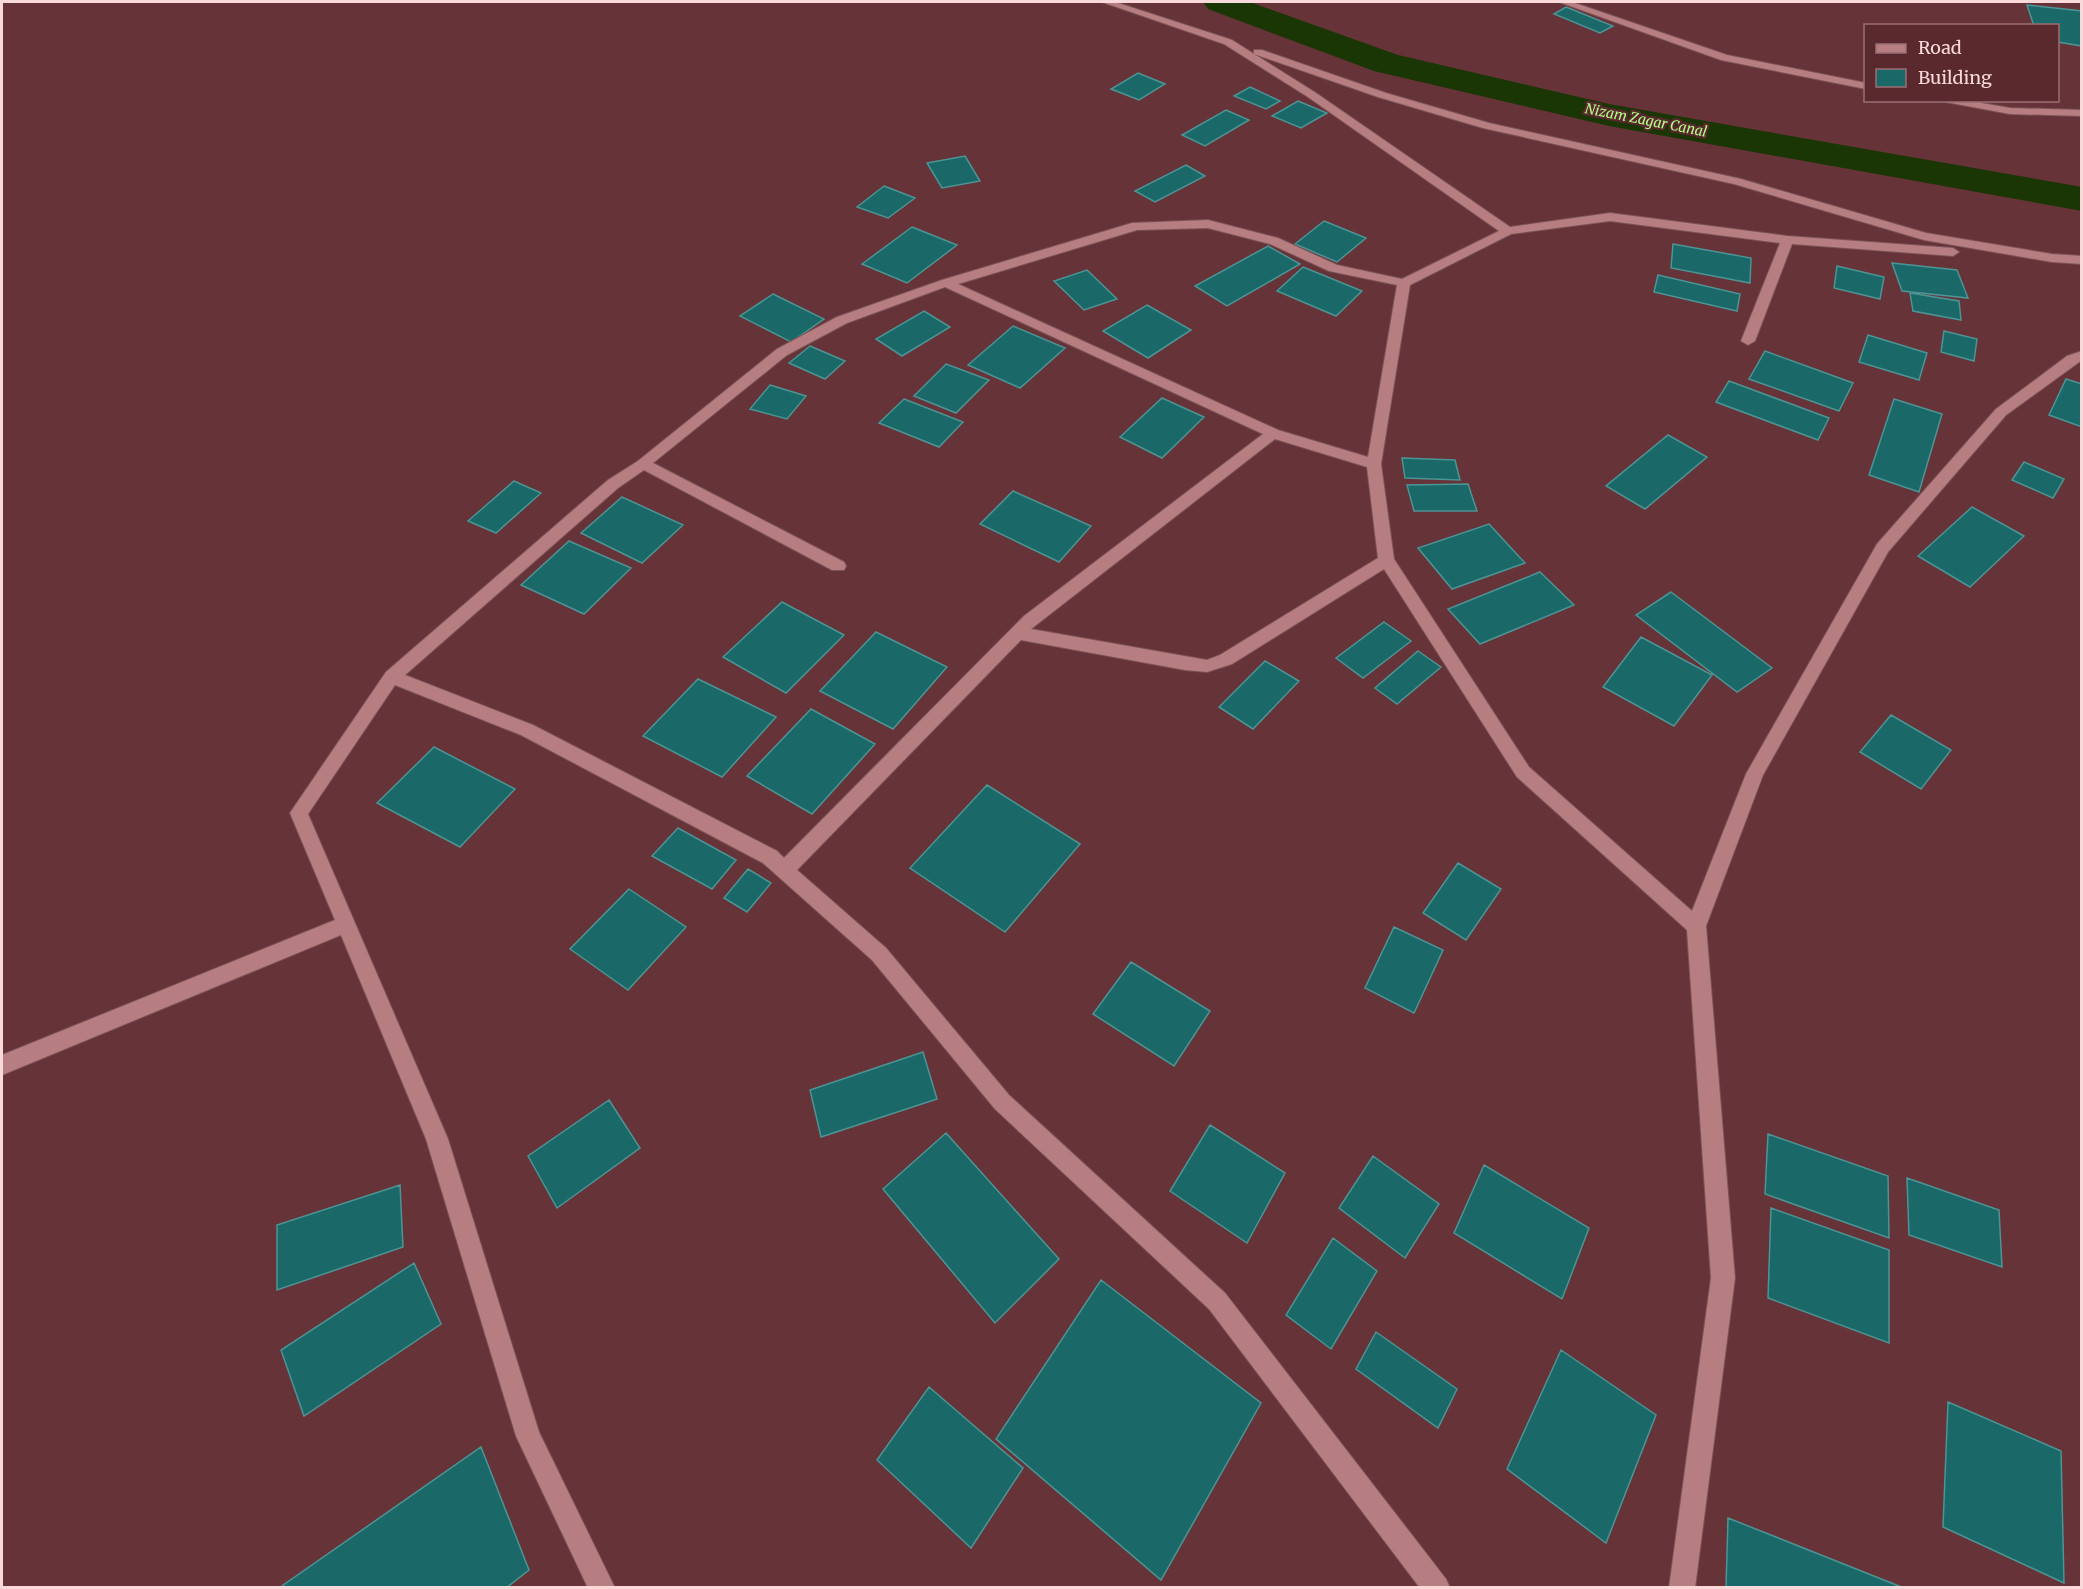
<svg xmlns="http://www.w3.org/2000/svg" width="2083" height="1589" viewBox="0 0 2083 1589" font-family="Merriweather,serif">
	<rect width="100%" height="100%" fill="#653338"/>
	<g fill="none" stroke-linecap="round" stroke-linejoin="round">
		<!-- canal -->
		<path fill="#193604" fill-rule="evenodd" d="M1203,2H1250L1398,55L1609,104L2082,187V211L1609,126L1374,71L1208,9Z"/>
	</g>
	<!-- building -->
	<path fill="#1b6868" stroke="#4d9494" stroke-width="1.5" d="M2027,5L2082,11V46L2058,42V26H2034Z
		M1566,7L1613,26L1600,33L1554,14Z
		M1138,73L1165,84L1139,100L1111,89Z
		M1250,87L1280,101L1266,109L1234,96Z
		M1298,101L1327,113L1301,128L1272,116Z
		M1226,110L1249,120L1205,146L1182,135Z
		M965,156L980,181L942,188L927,163Z
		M1186,165L1205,176L1155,202L1135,191Z
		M884,186L915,198L888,218L857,207Z
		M1324,221L1366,238L1337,262L1295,244Z
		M912,227L957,245L907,283L862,264Z
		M1673,244L1751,258L1750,283L1671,268Z
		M1268,246L1300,264L1227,306L1195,286Z
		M1892,263L1957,270L1968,298L1902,291Z
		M1837,266L1884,277L1880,299L1834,288Z
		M1303,267L1362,291L1336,316L1277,291Z
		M1087,270L1117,299L1084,310L1054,281Z
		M1658,275L1740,294L1737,311L1654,292Z
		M1910,293L1959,301L1961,320L1913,311Z
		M773,294L824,319L791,342L740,316Z
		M1147,305L1191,330L1148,358L1103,331Z
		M924,311L950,327L902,356L876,339Z
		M1013,326L1065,348L1020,388L968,365Z
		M1944,331L1977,339L1974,361L1941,352Z
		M1868,335L1927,353L1919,380L1859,362Z
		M810,346L845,361L825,379L789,363Z
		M1765,351L1853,383L1839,411L1749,379Z
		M946,364L989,380L956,413L914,396Z
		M2066,379L2082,384V427L2049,415Z
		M1729,381L1829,418L1818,440L1716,402Z
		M770,385L806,396L787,419L750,409Z
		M1162,398L1204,417L1162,458L1120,437Z
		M904,399L963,422L939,447L879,423Z
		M1894,399L1942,414L1919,492L1869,475Z
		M1668,435L1707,457L1645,509L1606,486Z
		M1402,458L1455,460L1460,480L1405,478Z
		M2024,462L2064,479L2053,498L2012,480Z
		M514,481L541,493L496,533L468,521Z
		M1468,484L1477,511H1414L1407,485Z
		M1013,491L1091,526L1059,562L980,524Z
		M622,497L683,525L642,563L581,533Z
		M1972,507L2024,536L1970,587L1918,556Z
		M1489,524L1525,563L1452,589L1418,548Z
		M569,541L631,568L584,614L521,585Z
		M1540,572L1574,605L1480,644L1448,609Z
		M1671,592L1772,668L1737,692L1636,615Z
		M782,602L844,635L786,693L723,657Z
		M1384,622L1411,641L1363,678L1336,658Z
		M876,632L947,667L893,729L820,691Z
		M1641,637L1712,675L1674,726L1603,687Z
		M1418,651L1441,667L1397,704L1375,688Z
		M1265,661L1299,681L1253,729L1219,707Z
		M698,679L776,717L722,777L643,736Z
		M811,709L875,744L812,814L747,776Z
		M1891,715L1951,750L1921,789L1860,752Z
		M434,747L515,789L460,847L377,803Z
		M987,785L1080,844L1005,932L910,868Z
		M678,828L736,860L712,889L652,856Z
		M1458,863L1501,889L1466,940L1423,913Z
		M748,869L771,883L747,912L724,898Z
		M629,889L686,927L628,990L570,949Z
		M1394,927L1443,950L1414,1013L1365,988Z
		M1131,962L1210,1011L1174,1066L1093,1014Z
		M923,1052L937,1099L821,1137L810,1090Z
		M609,1100L640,1148L557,1208L528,1156Z
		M1210,1125L1285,1173L1247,1243L1170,1191Z
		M946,1133L1059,1259L995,1323L883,1189Z
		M1768,1134L1888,1176L1889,1238L1765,1194Z
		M1373,1156L1439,1204L1405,1258L1339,1208Z
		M1484,1165L1589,1228L1562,1299L1454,1233Z
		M1907,1178L1999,1210L2002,1267L1909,1235Z
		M400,1185L403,1247L277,1290V1225Z
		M1771,1208L1889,1250V1343L1768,1298Z
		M1333,1238L1377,1271L1331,1349L1286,1315Z
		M414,1263L441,1324L304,1416L281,1350Z
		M1101,1280L1261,1403L1161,1580L996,1439Z
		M1376,1332L1457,1389L1438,1428L1356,1369Z
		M1561,1350L1656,1415L1606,1543L1507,1469Z
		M929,1387L1023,1468L971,1548L877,1460Z
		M1948,1402L2061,1451L2064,1583L1943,1527Z
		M481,1447L529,1570L506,1588H279Z
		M1728,1518L1904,1588H1726Z"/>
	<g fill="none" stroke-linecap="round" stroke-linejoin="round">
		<defs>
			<path id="street" d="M1102,2H1115L1232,40L1254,54V50H1262L1386,93L1489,123L1741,179L1926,233L2052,254L2082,256V264L2052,262L1924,240L1734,184L1483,128L1378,97L1254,54L1316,93L1510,227L1610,213L1787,236L1953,248L1959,252L1953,256L1792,244L1755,341L1748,345L1741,341L1780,243L1610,221L1511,234L1410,285L1381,464L1394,559L1529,767L1692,911L1746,774L1877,544L1996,409L2067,356L2082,351V360L2006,415L1888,552L1763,775L1706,926L1735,1278L1695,1588H1669L1711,1278L1687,930L1517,777L1384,569L1232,664L1207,672L1185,670L1021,640L797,870L886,948L1009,1095L1225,1293L1446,1579L1450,1588H1420L1209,1309L995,1109L872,960L763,863L521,735L395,685L308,814L448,1139L539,1432L615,1588H588L516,1436L426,1139L341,935L2,1075V1055L335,920L290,813L386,672L608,480L638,461L777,349L837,317L942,280L1132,223L1208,220L1278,238L1337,265L1402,279L1499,231L1308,97L1224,44ZM1208,228L1270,244L1329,271L1397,285L1368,457L1278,430L958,284L1137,230ZM945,287L1263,434L1024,616L784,858L777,851L533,725L405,675L618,488L644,470L832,570H844L846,566L844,562L653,463L787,355L847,323ZM1275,439L1367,467L1378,558L1220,655L1207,660L1031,629Z
				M1559,2H1572L1727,55L1866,83V89L1721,60Z
				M1935,100H1964L2010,108L2082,110V116L2010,114Z"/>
		</defs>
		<!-- street casing -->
		<use href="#street" stroke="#7d5357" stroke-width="2"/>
		<!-- street -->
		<use href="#street" fill="#b77e81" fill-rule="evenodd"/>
	</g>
	<g text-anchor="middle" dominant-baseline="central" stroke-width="4.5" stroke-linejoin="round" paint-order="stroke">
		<!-- far-water labels -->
		<g font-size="14" font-style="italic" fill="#b1fd87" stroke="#59292e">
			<text transform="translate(1646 120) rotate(11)">Nizam Zagar Canal</text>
		</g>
	</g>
	<!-- border -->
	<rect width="2083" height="1589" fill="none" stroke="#f9d9da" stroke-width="6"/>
	<!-- legend -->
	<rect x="1864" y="24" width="195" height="78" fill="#59292e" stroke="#996f73" stroke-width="1.5"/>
	<rect x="1876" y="44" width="30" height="9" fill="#b77e81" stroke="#996f73" stroke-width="1.5"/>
	<text x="1918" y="54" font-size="18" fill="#f9d9da">Road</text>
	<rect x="1876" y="69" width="30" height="18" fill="#1b6868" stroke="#996f73" stroke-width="1.5"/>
	<text x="1918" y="84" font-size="18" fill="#f9d9da">Building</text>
</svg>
